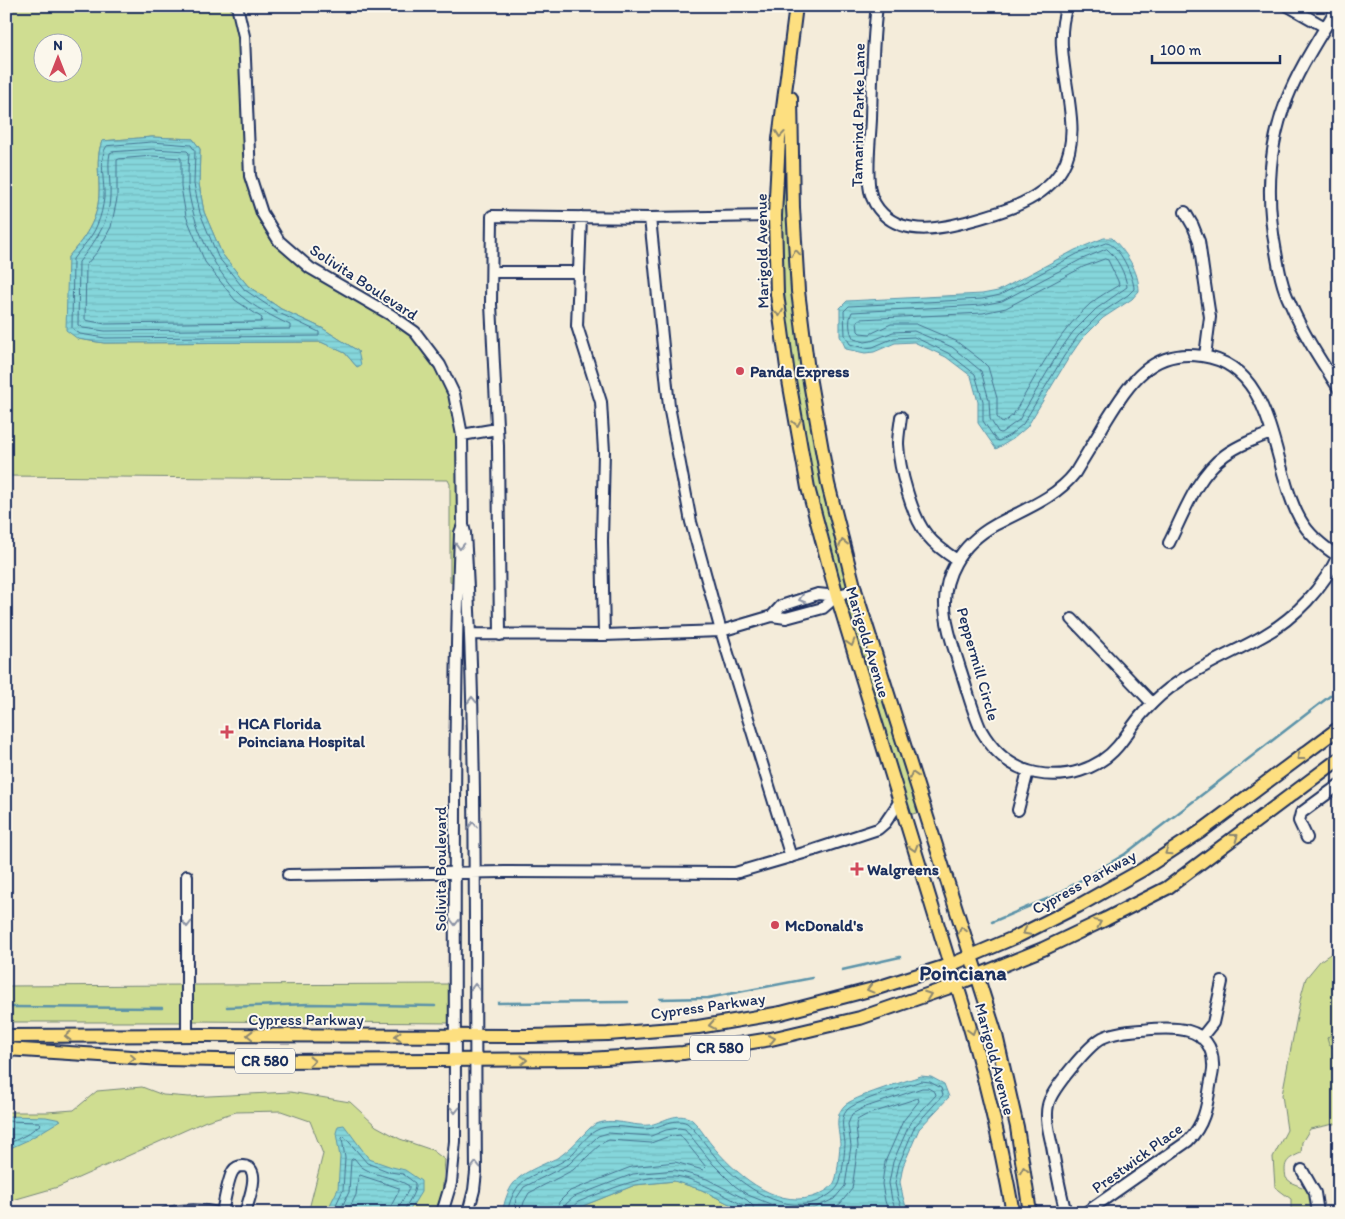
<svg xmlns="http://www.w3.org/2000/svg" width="1345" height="1219" viewBox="0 0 1345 1219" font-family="Itim,sans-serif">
	<defs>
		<pattern id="wetland-marsh" width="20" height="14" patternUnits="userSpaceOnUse" patternTransform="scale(1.25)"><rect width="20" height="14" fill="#cfdd91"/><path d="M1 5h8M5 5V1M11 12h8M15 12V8" fill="none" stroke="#b1be7f"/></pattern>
		<pattern id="water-rules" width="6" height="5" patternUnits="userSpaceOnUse" patternTransform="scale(1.25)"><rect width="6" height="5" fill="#85d6db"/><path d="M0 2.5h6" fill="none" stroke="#72b8be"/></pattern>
	</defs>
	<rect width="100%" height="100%" fill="#f4ecda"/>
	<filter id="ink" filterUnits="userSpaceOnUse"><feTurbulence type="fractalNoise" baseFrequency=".02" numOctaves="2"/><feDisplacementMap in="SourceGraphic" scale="10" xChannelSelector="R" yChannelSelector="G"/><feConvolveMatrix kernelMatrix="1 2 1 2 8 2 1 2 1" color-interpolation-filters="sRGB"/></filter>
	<g filter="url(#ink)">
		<!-- grass -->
		<path fill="#cfdd91" stroke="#758678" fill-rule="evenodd" d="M6,6H233L240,37L246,177L258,216L276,245L389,319L412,336L437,368L450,396L457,436L458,524L454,582H450V484L448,480L6,476ZM42,42H72V72H42ZM152,137L193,139L200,149L199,184L204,212L222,254L248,286L281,309L322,328L358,351L357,367L345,353L321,342L104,343L78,339L68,257C84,239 98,220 99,195C100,176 95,160 102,141Z
			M787,114L794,291L850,587L840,590L813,487L792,374L781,293L780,216Z
			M852,597L920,812L909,815L842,600Z
			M1339,948V1123L1310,1129L1302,1142L1301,1153C1287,1159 1283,1162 1286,1178L1292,1183L1307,1189L1310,1197L1313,1213H1291V1199L1275,1187L1273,1157L1287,1130L1282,1095L1301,996L1306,978L1320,961Z
			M451,982V1023L191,1021V985L447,984Z
			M183,985V1022H6V986Z
			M142,1087L163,1095L189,1097L290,1092L350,1102L376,1126L400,1139L432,1150L445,1160L442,1195L434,1213H308L323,1154L310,1121L281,1111L236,1112L206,1121L58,1187L6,1202V1112H47L74,1110L97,1091Z
			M675,1181L702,1190L747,1213H573L580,1207L635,1185Z"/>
		<!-- wetland -->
		<path fill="url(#wetland-marsh)" stroke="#758678" d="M1339,1028V1052L1329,1045L1327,1038Z"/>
		<!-- water -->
		<path fill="url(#water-rules)" stroke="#5b93a9" d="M152,137L193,139L200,149L199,184L204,212L222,254L248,286L281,309L322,328L358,351L361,365L357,367L345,353L321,342L104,343L78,339L66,330L68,257C84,239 98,220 99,195C100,176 95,160 102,141Z
			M1104,238H1112C1126,252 1139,271 1139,291L1132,299L1103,318L1081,340L1068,359L1027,427L1013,439L996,449L978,423V402L971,376L946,357L914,342L895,343L874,352L865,353L846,349L840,336V308L847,301L982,294L998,291L1075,250Z
			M921,1076L931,1077L944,1084L949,1097L919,1129L903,1166L900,1182L903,1197L908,1213H747L702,1190L674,1181L635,1185L580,1207L573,1213H502C509,1180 518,1176 546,1163C552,1160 559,1158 563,1154C573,1147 581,1136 590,1128C607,1114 630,1127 649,1125C662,1123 674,1112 689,1118C696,1121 706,1138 711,1144C734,1172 773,1208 812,1197C819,1195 831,1189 834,1183C838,1177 839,1153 840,1146C840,1132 833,1118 844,1106C852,1097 906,1081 921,1076Z
			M6,1116L46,1117L61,1120L28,1140L6,1150Z
			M344,1125L369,1159L392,1167L405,1170L421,1181V1192L408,1213H326L338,1189L340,1157L336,1133L338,1126Z"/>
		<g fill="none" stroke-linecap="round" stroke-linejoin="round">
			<!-- shore -->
			<path stroke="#457290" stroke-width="1" d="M152,142L191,145L195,151L194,184L200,213L218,257L245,290L279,313L319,332V336L105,338L80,334L72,328L73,259C81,248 92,238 97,225C101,217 103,206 104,198C105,184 98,156 107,146Z
				M153,149L187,151L189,153C188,164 188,174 188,185C191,221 213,270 240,295C254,307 273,317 290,325V329L105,331L83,328L78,325L79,262C95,241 109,224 110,196C111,182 107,167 110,153L112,152Z
				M153,156L181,158V187L186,216L205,262L235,300L262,318L261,322L105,324L85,320L86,265L98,251L111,227L117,199V160L119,159Z
				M1106,243C1119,243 1134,278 1134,289L1128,295L1100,314L1078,336L1064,356L1023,424L1010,435L999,441L996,440L983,421V401L975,374L948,353L914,337L894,338L873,347L865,348L850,344L845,335L844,311L849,306L982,299L1000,295L1077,254Z
				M1107,249C1117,257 1126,275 1127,287L1096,309L1073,332L1059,352L1019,420L1001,433L998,432L990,419L989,400L981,371L952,347L914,331L893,332L871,341L865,342L854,339C849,332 848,320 852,312L982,305L1002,301L1080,260Z
				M1105,259L1108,260L1118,281L1119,285C1109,291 1098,297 1090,304C1056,335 1036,376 1013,415L1003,423L1001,422L997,417V398L988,367L982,361L956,341L916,324H891L870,334L860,333L858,331L857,321L860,319L983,313L1006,308L1083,267Z
				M6,1121L39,1122L41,1124L26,1135L6,1145
				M332,1213L343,1190L345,1158L342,1138L344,1136L367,1163L390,1172L403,1174L415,1183C416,1195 406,1202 404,1213
				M339,1213L349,1192L351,1160L354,1158C357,1161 360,1167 365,1169C379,1177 396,1177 409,1186V1189L399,1207L398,1213
				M347,1213L356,1195L358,1178L360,1175L399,1188V1191L392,1204L390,1213
				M507,1213C516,1172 535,1178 565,1160C576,1153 583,1138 595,1131C608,1123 628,1128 643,1129C657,1130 674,1116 687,1123C693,1127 708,1148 714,1155C735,1181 779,1214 815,1202C823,1199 836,1192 839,1184C842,1179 845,1149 845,1143C844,1132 839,1119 847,1110C855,1101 907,1086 921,1081L930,1082L941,1088L943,1095L915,1126L899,1164L895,1183L898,1198L904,1213
				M514,1213L516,1199L524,1187L569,1164L598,1136L608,1133L651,1136L666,1130L679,1128L685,1129L713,1164L735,1186L748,1195L785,1210L814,1208L834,1199L845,1186L851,1146L848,1124L852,1114L863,1108L922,1088H928L935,1092L936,1095L910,1123L893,1162L889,1183L892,1200L897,1213
				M521,1213L524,1202L529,1193L573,1170L602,1143L609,1140L651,1143L667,1137L680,1135L706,1167L703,1170L675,1162L631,1167L570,1191L559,1202L557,1213
				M564,1213L566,1204L574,1197L633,1174L675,1170L707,1179L747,1200L753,1206L754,1213
				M570,1213L571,1208L578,1202C609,1190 640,1175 674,1176C694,1177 727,1197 745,1206L748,1213
				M824,1213L840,1204L852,1189L858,1146L856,1125L857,1120L866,1115L918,1098L919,1101L903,1121L885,1162L882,1184L885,1201L889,1213"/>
			<!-- stream -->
			<path stroke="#5b93a9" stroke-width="2.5" d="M992,922L1054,896L1125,854L1339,689
				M842,970L900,957
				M660,999L708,998L812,978
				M498,1003L628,1002
				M6,1007L162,1008
				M227,1007L309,1004L435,1006"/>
			<defs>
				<path id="minor" d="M237,6L244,36L250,176L262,213L279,241L310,268L391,315L415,332L440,365L454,394L462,435L463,525
					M877,6C872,44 872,82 871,119C870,141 866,170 870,191C872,200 877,208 883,214C907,237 944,228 973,220C1005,211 1044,200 1062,169C1089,124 1048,59 1067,6
					M1288,6L1325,27
					M1338,6C1320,37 1300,66 1287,99C1267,149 1266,200 1276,252C1279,270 1282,287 1290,303C1303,334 1321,361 1339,389
					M1185,212L1193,226L1199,241L1205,284L1210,317L1205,356
					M581,217L577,326L601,402L602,419L604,451L602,541L604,635
					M492,272H579
					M901,417C900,426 898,435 898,444C899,468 912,517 927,535C935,545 946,553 957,560
					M462,435L497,429
					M1169,543C1184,513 1197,475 1225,455C1239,445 1255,439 1271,433
					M1339,554C1323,588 1296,617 1263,636C1235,652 1204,664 1177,683C1164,691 1153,702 1143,713C1134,723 1127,735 1118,746C1098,770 1065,779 1036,773C1011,768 993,751 981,730C972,710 967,689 960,668C955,651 948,634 946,616C940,577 961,544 995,525C1022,510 1055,499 1075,473C1085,456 1096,439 1106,421C1129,384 1151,348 1202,356C1277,366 1271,467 1300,519C1309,535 1322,546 1338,556L1339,557
					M772,616L781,606L818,594L837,596
					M1072,619L1152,703
					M470,634L604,635L721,631L691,522L669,406L650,218
					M500,635L498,446L491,304L492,216L650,218L775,216
					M1018,810L1028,771
					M1307,838L1299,821L1301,813L1339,785
					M791,857L721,631L772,616L786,618L823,608L837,596L855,590
					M288,875L506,872L735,873L814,850L878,829L885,823L900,801
					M187,1035V876
					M1201,1038L1213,1023L1222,982
					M1302,1170L1315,1193L1318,1213
					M166,1213C186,1209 201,1209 220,1213
					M222,1213C224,1204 228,1178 233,1171C235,1168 239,1166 243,1166C263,1167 248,1201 245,1213
					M442,1213L451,1183L455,1141C455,939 453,735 460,533L463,525L465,533C478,746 474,959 476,1172L474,1190L468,1213
					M1066,1213C1060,1191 1056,1169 1052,1146C1049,1133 1045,1118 1048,1105C1051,1090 1088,1046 1102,1038C1114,1032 1129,1031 1142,1030C1171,1027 1212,1024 1213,1064C1214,1071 1211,1079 1210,1086C1207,1107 1204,1125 1188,1141L1085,1213"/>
				<path id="major" d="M796,6L779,139L775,216L777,294L788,375L808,488L837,596L950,965C978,1046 998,1129 1013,1213
					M791,98L793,208L798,291L808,371L828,484L855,590L996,1035L1017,1127L1030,1213
					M6,1036L205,1035L530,1036L608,1034L698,1027L781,1013L877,988L950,965L1018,936L1078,906L1142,870L1200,832L1339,728
					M6,1049L163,1059L273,1061L589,1059L683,1053L771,1039L860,1018L947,988L1043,949L1106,919L1167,888L1339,759"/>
			</defs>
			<!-- minor casing -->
			<use href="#minor" stroke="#1b2f5e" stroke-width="14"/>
			<!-- major casing -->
			<use href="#major" stroke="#1b2f5e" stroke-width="16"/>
			<!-- minor -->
			<use href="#minor" stroke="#fbf7ec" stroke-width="10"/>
			<!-- major -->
			<use href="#major" stroke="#fddf80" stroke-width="12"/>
		</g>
		<!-- one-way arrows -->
		<defs><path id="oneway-chevron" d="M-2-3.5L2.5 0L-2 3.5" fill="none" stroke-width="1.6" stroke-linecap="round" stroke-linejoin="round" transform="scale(1.25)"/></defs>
		<g stroke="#8c876f">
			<use href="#oneway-chevron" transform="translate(780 134) rotate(96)"/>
			<use href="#oneway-chevron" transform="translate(796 253) rotate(-94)"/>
			<use href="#oneway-chevron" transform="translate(779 313) rotate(82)"/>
			<use href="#oneway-chevron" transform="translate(797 423) rotate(80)"/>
			<use href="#oneway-chevron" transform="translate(843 543) rotate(-104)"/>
			<use href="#oneway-chevron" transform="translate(851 643) rotate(73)"/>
			<use href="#oneway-chevron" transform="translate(1300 757) rotate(143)"/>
			<use href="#oneway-chevron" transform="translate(913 775) rotate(-107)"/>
			<use href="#oneway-chevron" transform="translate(1235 837) rotate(-37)"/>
			<use href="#oneway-chevron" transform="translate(914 848) rotate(73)"/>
			<use href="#oneway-chevron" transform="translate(1168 852) rotate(147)"/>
			<use href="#oneway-chevron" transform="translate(1098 923) rotate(-25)"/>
			<use href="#oneway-chevron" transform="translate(962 930) rotate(-107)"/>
			<use href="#oneway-chevron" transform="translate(1026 932) rotate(153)"/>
			<use href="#oneway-chevron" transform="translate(870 989) rotate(165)"/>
			<use href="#oneway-chevron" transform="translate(928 995) rotate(-20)"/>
			<use href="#oneway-chevron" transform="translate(712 1025) rotate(170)"/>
			<use href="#oneway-chevron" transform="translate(972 1031) rotate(74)"/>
			<use href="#oneway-chevron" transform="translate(250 1035) rotate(-179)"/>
			<use href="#oneway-chevron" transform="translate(68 1036) rotate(180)"/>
			<use href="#oneway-chevron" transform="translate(398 1036) rotate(-180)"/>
			<use href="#oneway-chevron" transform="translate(772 1039) rotate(-11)"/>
			<use href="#oneway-chevron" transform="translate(132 1058) rotate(3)"/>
			<use href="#oneway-chevron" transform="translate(524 1060) rotate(-1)"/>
			<use href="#oneway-chevron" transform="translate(312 1061)"/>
			<use href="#oneway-chevron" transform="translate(1024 1170) rotate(-100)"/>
		</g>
		<g stroke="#8b93a5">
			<use href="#oneway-chevron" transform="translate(460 546) rotate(92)"/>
			<use href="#oneway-chevron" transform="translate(802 599) rotate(162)"/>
			<use href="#oneway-chevron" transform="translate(472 700) rotate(-91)"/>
			<use href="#oneway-chevron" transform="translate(473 825) rotate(-90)"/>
			<use href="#oneway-chevron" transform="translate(455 922) rotate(90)"/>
			<use href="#oneway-chevron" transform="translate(187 924) rotate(90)"/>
			<use href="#oneway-chevron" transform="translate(475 987) rotate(-90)"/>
			<use href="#oneway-chevron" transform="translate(455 1110) rotate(90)"/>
			<use href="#oneway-chevron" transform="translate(476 1165) rotate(-90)"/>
		</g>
	</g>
	<!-- markers -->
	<g fill="#d1495b" stroke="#fbf7ec" stroke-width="2">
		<circle cx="740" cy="371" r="5"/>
		<path d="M224.5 724.5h5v5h5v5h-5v5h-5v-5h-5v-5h5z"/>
		<path d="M854.5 861.5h5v5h5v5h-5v5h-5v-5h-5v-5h5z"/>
		<circle cx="775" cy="925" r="5"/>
	</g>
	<g text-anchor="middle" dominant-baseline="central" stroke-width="4" stroke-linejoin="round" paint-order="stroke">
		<!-- shield labels -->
		<g fill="#fbf7ec" stroke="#5e6b89" stroke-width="1">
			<rect x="690" y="1035.5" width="60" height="25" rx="4"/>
			<rect x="235" y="1048.5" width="60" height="25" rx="4"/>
		</g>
		<g font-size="15" font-weight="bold" fill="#1b2f5e">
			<text x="720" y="1048">CR 580</text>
			<text x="265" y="1061">CR 580</text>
		</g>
		<!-- street labels -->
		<g font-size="16" fill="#1b2f5e" stroke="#fbf7ec">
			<text transform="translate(858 115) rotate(-89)">Tamarind Parke Lane</text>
			<text transform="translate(762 251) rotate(-91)">Marigold Avenue</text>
			<text transform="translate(364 282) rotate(33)">Solivita Boulevard</text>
			<text transform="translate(868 642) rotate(73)">Marigold Avenue</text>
			<text transform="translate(978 664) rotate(74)">Peppermill Circle</text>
			<text transform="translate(440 869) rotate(-90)">Solivita Boulevard</text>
			<text transform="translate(1084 882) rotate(-29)">Cypress Parkway</text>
			<text transform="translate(708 1006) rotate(-8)">Cypress Parkway</text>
			<text x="306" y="1019">Cypress Parkway</text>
			<text transform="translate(995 1059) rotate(75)">Marigold Avenue</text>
			<text transform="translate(1137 1158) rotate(-36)">Prestwick Place</text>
		</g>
		<!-- poi labels -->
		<g font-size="16" font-weight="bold" fill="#1b2f5e" stroke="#fbf7ec" text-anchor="start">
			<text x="750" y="371">Panda Express</text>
			<text x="238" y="723">HCA Florida<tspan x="238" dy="18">Poinciana Hospital</tspan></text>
			<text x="867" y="869">Walgreens</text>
			<text x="785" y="925">McDonald's</text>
		</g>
		<!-- district labels -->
		<g font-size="21" font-weight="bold" fill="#1b2f5e" stroke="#fbf7ec">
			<text x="963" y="972">Poinciana</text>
		</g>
	</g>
	<!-- margin -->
	<rect width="1345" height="1219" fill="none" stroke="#fbf7ec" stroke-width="25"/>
	<rect x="12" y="12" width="1320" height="1194" fill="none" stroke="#1b2f5e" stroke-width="2" filter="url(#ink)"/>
	<!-- north arrow -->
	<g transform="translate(58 58)"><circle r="24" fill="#fbf7ec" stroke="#a1a7b3"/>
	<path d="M0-4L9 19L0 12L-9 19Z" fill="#d1495b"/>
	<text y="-8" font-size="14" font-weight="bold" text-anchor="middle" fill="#1b2f5e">N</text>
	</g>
	<!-- scale -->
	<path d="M1152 55v8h128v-8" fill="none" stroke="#1b2f5e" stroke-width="2.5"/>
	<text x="1160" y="55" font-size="15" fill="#1b2f5e" stroke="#fbf7ec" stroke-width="4" paint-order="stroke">100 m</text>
</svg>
